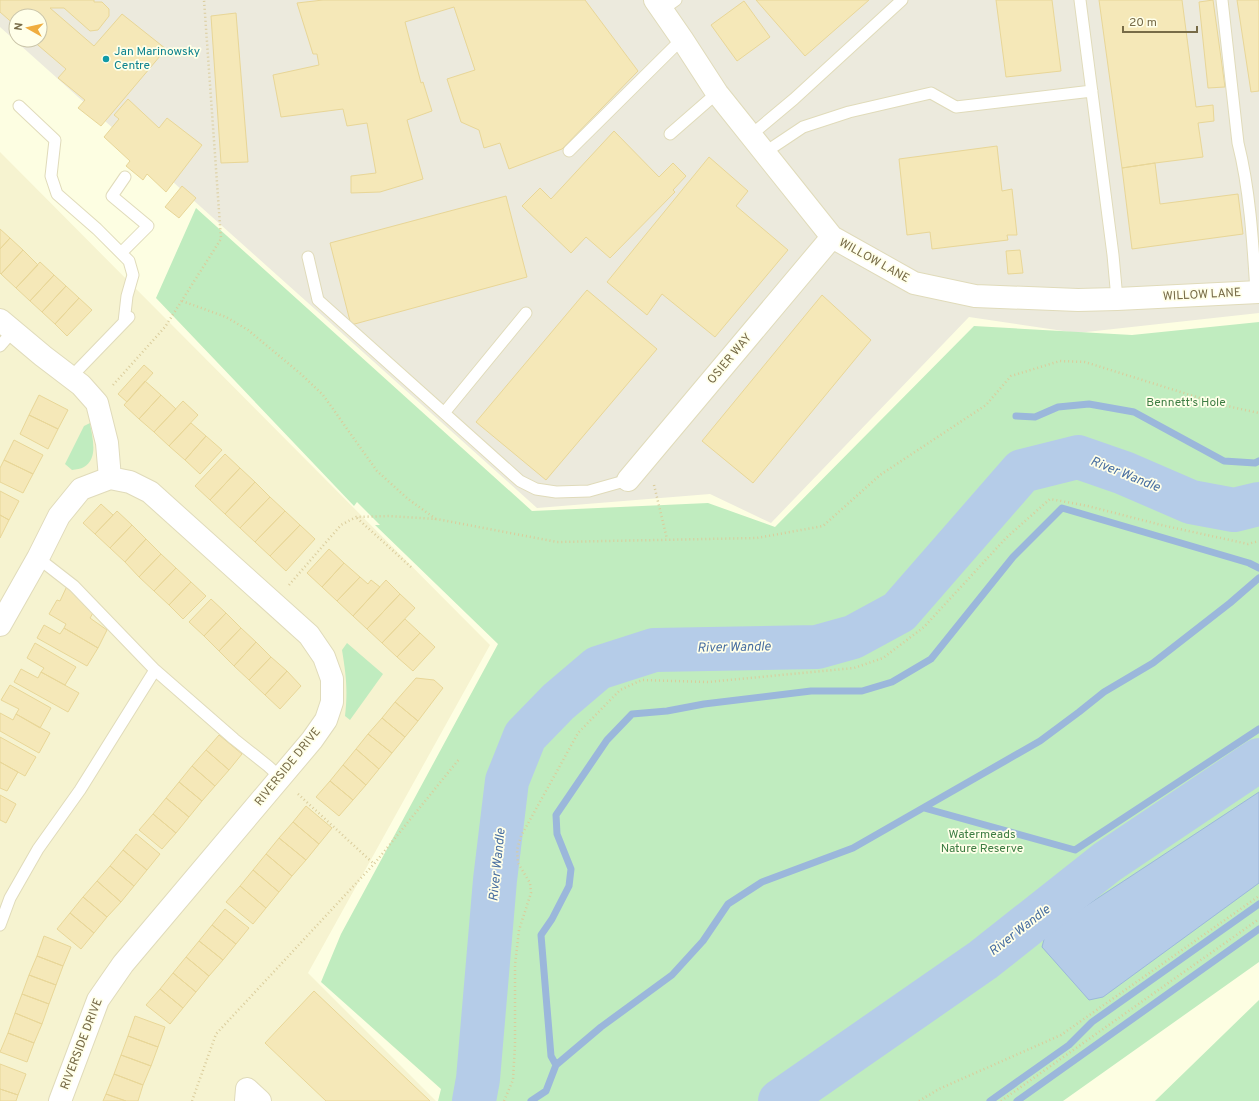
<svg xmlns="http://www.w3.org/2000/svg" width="1259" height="1101" viewBox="0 0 1259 1101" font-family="Overpass,sans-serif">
	<rect width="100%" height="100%" fill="#fdfee2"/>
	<!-- residential -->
	<path fill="#f6f3d0" d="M0,152L490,645L308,973L436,1101H0Z"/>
	<!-- industrial -->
	<path fill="#eceadd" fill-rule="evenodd" d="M0,0H1259V313L1077,333L969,317L771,523L710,494L537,508L0,27ZM16,16H40V40H16Z"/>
	<!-- green -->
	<path fill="#c0ecbf" d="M196,208L532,511L708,503L775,527L974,326L1132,335L1259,322V962L1063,1101H438L441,1089L321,982L341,934L498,644L375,525H380L357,502L354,506L156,298Z
		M90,423C92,437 99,458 84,467C81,469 76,469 72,470L65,464L84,426Z
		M347,643L383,674L350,720L345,716C348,690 346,675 342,650Z
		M1259,1000V1101H1155Z"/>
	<!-- water -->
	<path fill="#b5cce8" stroke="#9bb7db" d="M1259,792V883L1103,997L1089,1000L1042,947L1047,928L1069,917Z"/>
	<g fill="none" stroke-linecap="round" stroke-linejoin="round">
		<!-- stream -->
		<path stroke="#9bb7db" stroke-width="7" d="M1016,416L1035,417L1058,407L1089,404L1134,412L1224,461L1255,463L1259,461
			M924,808L1075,850L1259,729
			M1034,920L1047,928
			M556,1065L551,1056L541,935L552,919L569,886L571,869L557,834L556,815L607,740L632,714L667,711L704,704L811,691H862L892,682L931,659L1013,557L1062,508L1249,563L1259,568
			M531,1101L546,1091L556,1065L601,1027L672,975L703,941L728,904L762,882L853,848L1040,741L1079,712L1104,692L1153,663L1230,603L1259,578
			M990,1101L1069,1045L1092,1022L1259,904
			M1017,1101L1259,929"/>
		<!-- river -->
		<path stroke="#b5cce8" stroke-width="44" d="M474,1101L478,1079L495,880L507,781L525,736L558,702L598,668L654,650L817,647L853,637L899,612L1022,471L1078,457L1124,473L1191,502L1234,510L1259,504
			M780,1101L983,960L1107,862L1259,760"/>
	</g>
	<!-- building -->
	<path fill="#f5e8b8" stroke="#e8d697" d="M0,0H94V2H102L109,9V16L98,30L90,31L64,8H50L94,46L122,14L166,49L101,126L78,108L85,100L58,78L66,69L32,40H40V16H16V26L0,12Z
		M323,0H585L638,71L562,149L509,169L500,143L484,148L479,130L461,122L447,79L475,70L454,7L405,22L421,83L423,82L432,111L407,120L423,179L380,192L351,193V176L376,173L367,123L347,126L343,109L281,117L273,75L319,65L317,54H313L297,3Z
		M756,0H869L805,56Z
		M996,0H1052L1061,71L1006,77Z
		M1099,0H1182L1196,107L1213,105L1214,121L1198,123L1203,157L1155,163L1122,168Z
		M1213,0L1225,87L1208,88L1199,2Z
		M1237,0H1259V91L1251,92Z
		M744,1L770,37L737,61L711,25Z
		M236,13L248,162L221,163L211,16Z
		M128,99L159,128L167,118L202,145L166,192L147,174L143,180L126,166L130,161L104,137L119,119L114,115Z
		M614,131L659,177L673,163L686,176L673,190L675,192L610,258L586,237L571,253L522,206L540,188L551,199Z
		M997,146L1002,191L1012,189L1017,235H1007L1008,240L932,249L930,232L907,235L899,159Z
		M709,157L748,191L736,206L788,250L715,337L662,294L647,315L607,282Z
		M1155,163L1160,204L1238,194L1243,234L1132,249L1122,168Z
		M182,186L196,198L179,218L165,207Z
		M506,196L527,277L351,325L330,243Z
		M0,229L10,238L0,249Z
		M10,238L23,250L1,274L0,273V249Z
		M23,250L38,265L16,288L1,274Z
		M1020,250L1023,273L1008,274L1006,251Z
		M40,262L54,275L30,301L16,288Z
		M54,275L66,286L42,312L30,301Z
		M66,286L79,298L55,324L42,312Z
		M587,290L657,349L546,480L476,422Z
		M822,295L871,340L753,483L702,441Z
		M79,298L92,310L67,336L55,324Z
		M144,365L153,373L127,402L118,394Z
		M145,381L161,395L139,419L124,405Z
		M39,395L68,410L58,429L29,415Z
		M161,395L176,409L154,432L139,419Z
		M183,401L198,415L169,446L154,432Z
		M29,415L58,429L48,449L20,434Z
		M191,423L206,436L185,460L169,446Z
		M206,436L222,450L200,474L185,460Z
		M14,440L43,455L33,474L4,460Z
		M225,454L240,468L210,500L195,486Z
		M4,460L33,474L23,493L0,482V468Z
		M240,468L255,482L225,514L210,500Z
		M255,482L270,497L240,528L225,514Z
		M0,491L19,501L9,520L0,515Z
		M270,497L285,511L255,542L240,528Z
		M101,504L113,515L95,534L83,523Z
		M117,511L132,525L110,548L95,534Z
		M285,511L300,525L270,556L255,542Z
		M0,515L9,520L0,538Z
		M132,525L146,539L125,562L110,548Z
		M300,525L315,539L286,571L270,556Z
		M146,539L161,554L139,577L125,562Z
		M329,549L344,563L322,587L307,573Z
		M161,554L176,568L154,591L139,577Z
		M344,563L360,577L337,601L322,587Z
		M176,568L191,582L169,605L154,591Z
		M360,577L368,584L371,580L380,587L353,616L337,601Z
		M386,580L400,594L367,629L353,616Z
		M191,582L206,596L183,619L169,605Z
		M67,586L93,613L90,618L107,630L98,648L64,628L66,624L49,614L57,600L60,601Z
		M400,594L415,608L382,643L367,629Z
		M211,599L226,613L204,636L189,622Z
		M226,613L241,628L219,651L204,636Z
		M405,619L420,633L397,657L382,643Z
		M44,625L60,634L64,628L98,648L87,666L37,638Z
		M241,628L256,642L234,666L219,651Z
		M420,633L435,647L413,671L397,657Z
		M256,642L271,657L249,680L234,666Z
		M35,643L76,667L65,685L41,672L44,668L27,658Z
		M271,657L287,671L265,695L249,680Z
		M21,669L38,678L41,672L79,693L68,712L14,682Z
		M287,671L301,686L280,709L265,695Z
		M416,678L434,680L443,688L418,721L395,702Z
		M10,685L51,708L40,728L16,714L19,709L1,700Z
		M395,702L418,721L405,737L382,718Z
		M0,713L13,720L16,714L50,733L39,753L0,731Z
		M382,718L405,737L392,753L368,734Z
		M368,734L392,753L379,769L356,749Z
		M219,735L242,754L229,770L206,750Z
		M0,737L36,757L25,776L0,762Z
		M356,749L379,769L366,785L343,765Z
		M206,750L229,770L215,786L192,766Z
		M0,762L18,772L7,791L0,788Z
		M343,765L366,785L353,800L330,781Z
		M192,766L215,786L202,801L179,782Z
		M330,781L353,800L339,816L316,797Z
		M179,782L202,801L189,817L166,798Z
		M0,795L16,804L6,823L0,820Z
		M166,798L189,817L176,833L153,814Z
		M306,806L332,828L319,844L293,822Z
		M153,814L176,833L162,849L139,830Z
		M293,822L319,844L306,860L279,838Z
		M136,834L160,854L147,870L123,850Z
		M279,838L306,860L292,876L266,854Z
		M123,850L147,870L134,886L110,866Z
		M266,854L292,876L279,892L253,870Z
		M110,866L134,886L121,902L97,881Z
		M253,870L279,892L266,908L240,886Z
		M97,881L121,902L107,917L83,897Z
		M240,886L266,908L253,924L226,902Z
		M83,897L107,917L94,933L70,913Z
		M225,909L249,928L236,944L212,925Z
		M70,913L94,933L81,949L57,929Z
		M212,925L236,944L223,960L199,941Z
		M44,936L71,947L63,966L37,956Z
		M199,941L223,960L209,976L186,957Z
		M37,956L63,966L56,985L29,975Z
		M186,957L209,976L196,992L173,973Z
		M173,973L196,992L183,1008L160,989Z
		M29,975L56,985L49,1004L22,994Z
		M160,989L183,1008L170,1024L146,1005Z
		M314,991L430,1101H326L265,1043Z
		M22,994L49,1004L42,1024L15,1013Z
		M15,1013L42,1024L34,1043L8,1033Z
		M135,1016L165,1027L158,1047L128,1036Z
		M8,1033L34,1043L27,1062L0,1052Z
		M128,1036L158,1047L151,1066L121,1055Z
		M121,1055L151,1066L143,1085L114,1074Z
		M0,1064L26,1074L18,1095L0,1089Z
		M114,1074L143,1085L138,1101H126L106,1094Z
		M0,1089L18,1095L16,1101H0Z
		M106,1094L126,1101H103Z"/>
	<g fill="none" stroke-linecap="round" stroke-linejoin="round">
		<defs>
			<path id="service" d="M1080,0L1113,255L1117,299
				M1222,0L1238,143C1250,190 1253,244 1256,292
				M662,10L676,0
				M19,106L55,140L51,176L57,194L97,229L129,261L133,275L127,296L124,322
				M670,134L717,93
				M751,135L794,99L902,0
				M569,151L682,39
				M764,153L803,127L849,112L931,93L956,107L1092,91
				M121,253L148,226L112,196L125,177
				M308,257L318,300L520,481L536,489L556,492L589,491L628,480
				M0,346L13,331
				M71,377L129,317
				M444,413L526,313
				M38,558L74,586L155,670L234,739L268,766L281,778
				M0,925L10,898L38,849L80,790L155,670"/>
			<path id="minor" d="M655,0L682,39L717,93L832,237L914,283L975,296L1078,300L1117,299L1259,292
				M0,320L43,356L81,385L97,403L107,443L110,478L81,489L59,516L38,558L0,625
				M628,480L832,237
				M60,1101L98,1000L123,964L312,740L326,720L332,702V679L324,657L309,635L150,492L130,482L110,478
				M246,1101L247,1089L260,1101"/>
		</defs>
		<!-- service casing -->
		<use href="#service" stroke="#e0dbba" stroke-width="13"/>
		<!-- minor casing -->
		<use href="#minor" stroke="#e0dbba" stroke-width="24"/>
		<!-- path -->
		<path stroke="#dacc9b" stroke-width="2.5" stroke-dasharray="1 3" stroke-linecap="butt" d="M182,301L226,317L248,330L301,374L323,395L377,471L408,499L436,519
			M113,385L165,327L221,239L204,0
			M654,485L667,539
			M357,518L412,568
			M289,585L341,525L356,517L389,516L437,519L557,542L757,538L823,526L880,475L986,405L1011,376L1060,361L1085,362L1222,405L1259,413
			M298,794L374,864
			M192,1101L216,1034L374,864L460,758
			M504,1101L513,1080L515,1045V965L519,930L531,893L530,883L518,863L517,850L521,836L578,733L620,690L642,680L708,682L854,668L883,658L924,627L1006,538L1050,499L1088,506L1161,525L1248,544L1259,541
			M919,1101L939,1089L1061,1035L1259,896
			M1001,1101L1259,919"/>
		<!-- service -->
		<use href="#service" stroke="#fff" stroke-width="11"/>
		<!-- minor -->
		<use href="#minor" stroke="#fff" stroke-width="22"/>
	</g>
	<!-- markers -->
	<circle fill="#0f9aa8" stroke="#ffffe9" stroke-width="1.5" cx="106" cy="59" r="4"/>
	<g text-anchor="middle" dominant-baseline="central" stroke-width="3.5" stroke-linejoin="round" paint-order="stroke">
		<!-- culture labels -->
		<g font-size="12" fill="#0d838f" stroke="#ffffe9" text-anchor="start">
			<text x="114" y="52">Jan Marinowsky<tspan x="114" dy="14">Centre</tspan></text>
		</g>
		<!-- street labels -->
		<g font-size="12" fill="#776b47" stroke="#ffffe9">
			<text transform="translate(874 261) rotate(29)">WILLOW LANE</text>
			<text transform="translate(1202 295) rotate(-3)">WILLOW LANE</text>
			<text transform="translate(730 359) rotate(-50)">OSIER WAY</text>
			<text transform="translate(288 767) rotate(-51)">RIVERSIDE DRIVE</text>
			<text transform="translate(82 1044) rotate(-69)">RIVERSIDE DRIVE</text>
		</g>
		<!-- park labels -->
		<g font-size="12" fill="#3e7e44" stroke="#ffffe9">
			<text x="1186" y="403">Bennett's Hole</text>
			<text x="982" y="835">Watermeads<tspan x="982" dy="14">Nature Reserve</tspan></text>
		</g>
		<!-- water labels -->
		<g font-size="13" font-style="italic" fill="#476ea1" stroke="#ffffe9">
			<text transform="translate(1125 475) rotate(22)">River Wandle</text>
			<text transform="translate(734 648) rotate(-1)">River Wandle</text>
			<text transform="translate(498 865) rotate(-84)">River Wandle</text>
			<text transform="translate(1020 931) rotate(-38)">River Wandle</text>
		</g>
	</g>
	<!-- north arrow -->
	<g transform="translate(28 28) rotate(278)"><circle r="19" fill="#ffffe9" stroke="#c9c4a8"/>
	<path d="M0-3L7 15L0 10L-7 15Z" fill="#f0ad3f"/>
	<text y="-6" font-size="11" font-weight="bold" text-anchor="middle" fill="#776b47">N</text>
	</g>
	<!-- scale -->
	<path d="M1123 26v6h74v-6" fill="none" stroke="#776b47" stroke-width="2"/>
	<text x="1129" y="26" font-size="12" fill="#776b47" stroke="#ffffe9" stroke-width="3" paint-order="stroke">20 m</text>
</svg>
